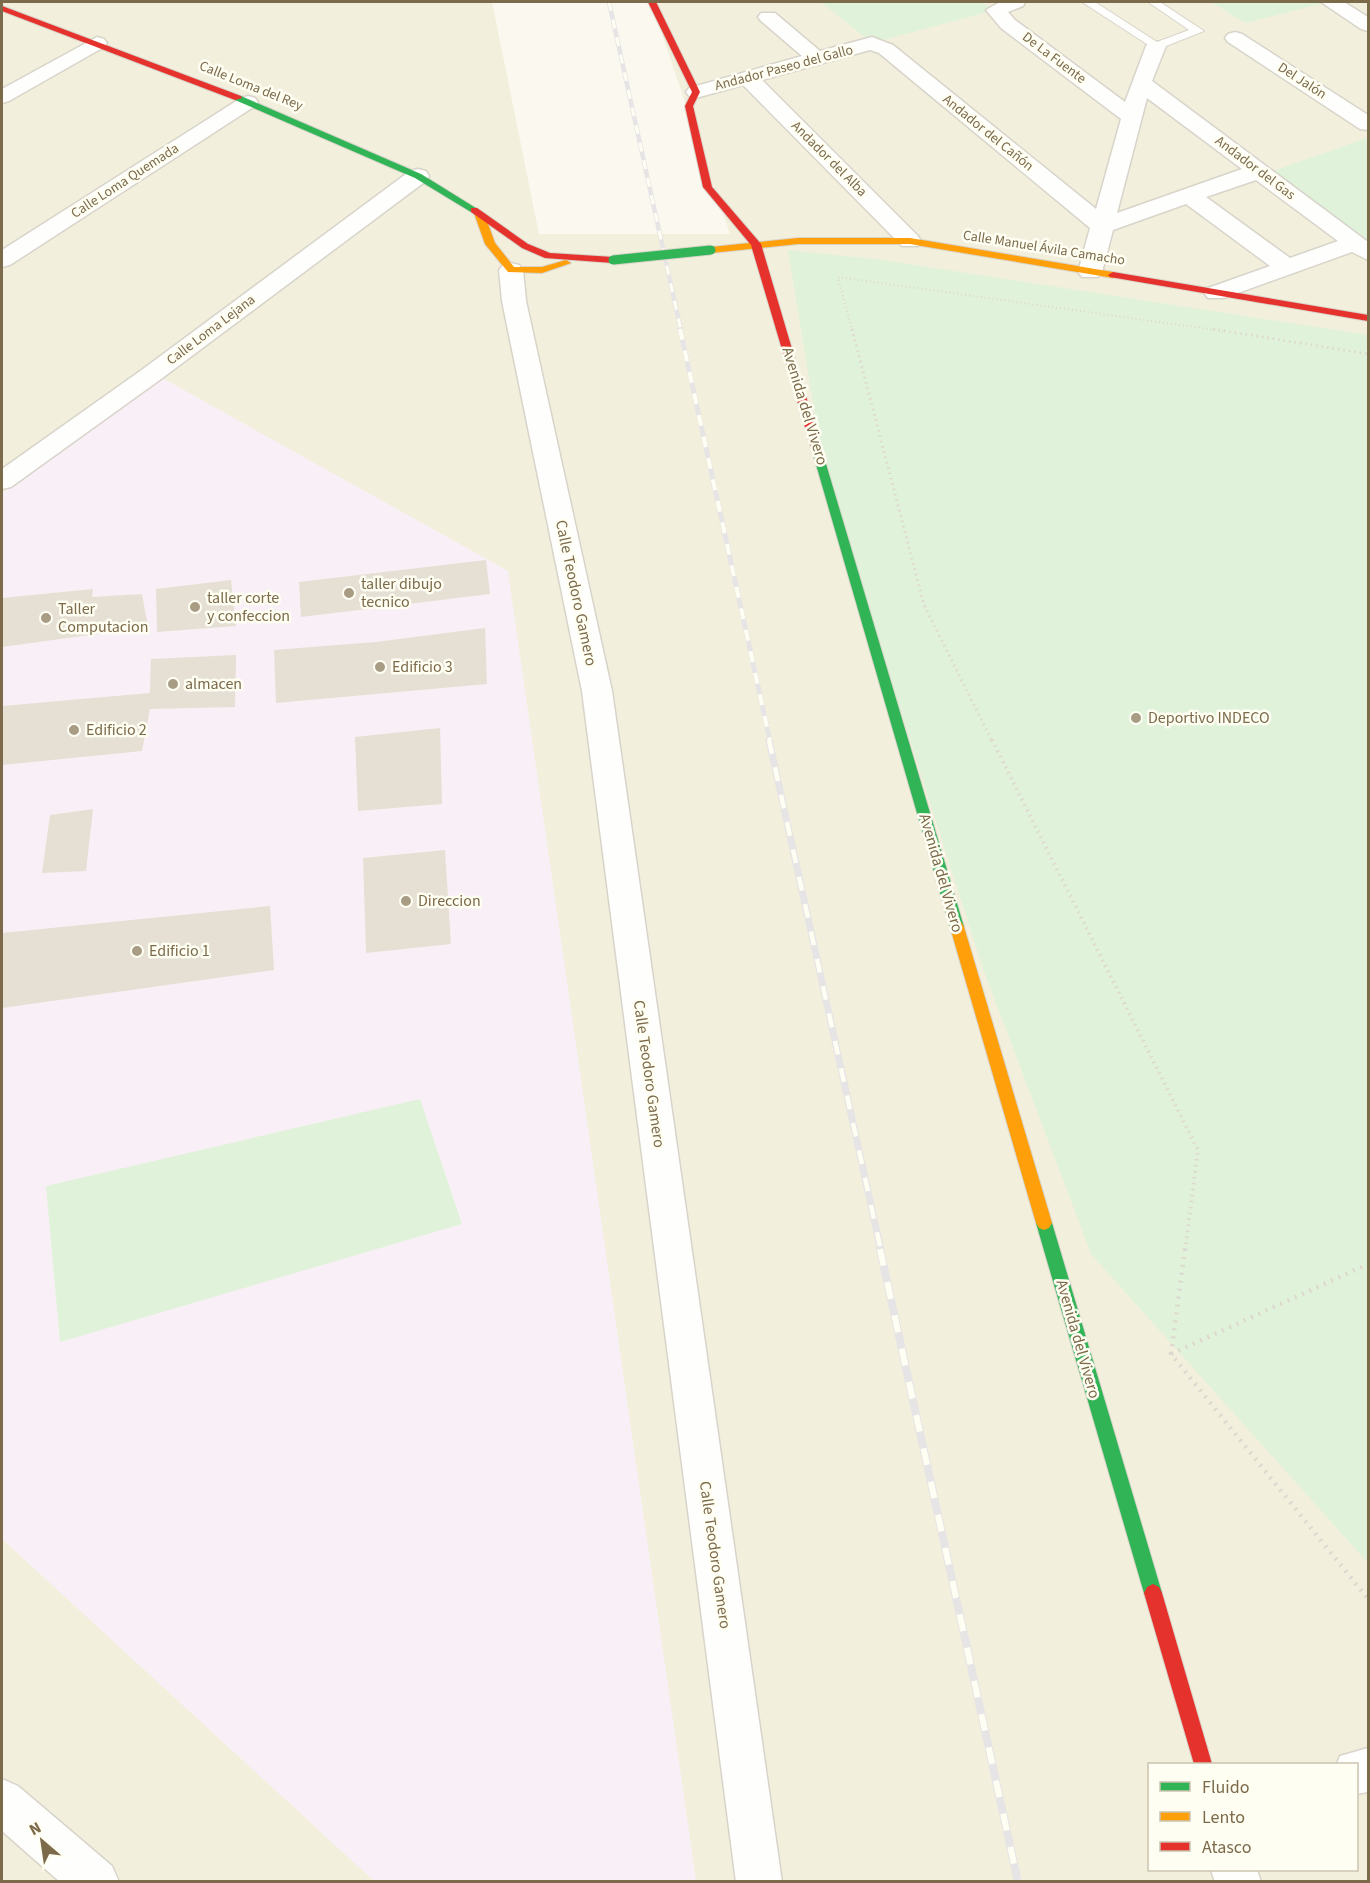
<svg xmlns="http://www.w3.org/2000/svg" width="1370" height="1883" viewBox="0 0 1370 1883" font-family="'Source Sans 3',sans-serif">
	<rect width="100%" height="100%" fill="#faf8ef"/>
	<!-- residential -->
	<path fill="#f3efdd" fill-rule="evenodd" d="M2,2H492L539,234H730L651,2H1368V1881L2,1882ZM1150,1764H1356V1870H1150Z"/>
	<!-- education -->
	<path fill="#f9eff6" d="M157,375L508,571L696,1881H374L2,1539V493Z"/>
	<!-- green -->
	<path fill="#e1f2da" d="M821,2H981L996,10L872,43Z
		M1211,2H1329L1245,23Z
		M1367,138V243L1267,173Z
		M788,250L883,260L1368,335V1563L1091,1254L982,966L824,470Z
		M420,1099L462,1224L60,1342L46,1186Z"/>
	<!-- building -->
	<path fill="#e5e0d3" d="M486,560L490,594L301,617L299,582Z
		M231,580L236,626L157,632L156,589Z
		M93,589L92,597L142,594L148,627L2,647V598Z
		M485,628L487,684L276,703L274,650L376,642Z
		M236,655L235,707L150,709L142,751L2,765V706L150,693L151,659Z
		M440,728L442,804L358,811L355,737Z
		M93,809L86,871L42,873L50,815Z
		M445,850L451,944L366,953L363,858Z
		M270,906L274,970L2,1008V933Z"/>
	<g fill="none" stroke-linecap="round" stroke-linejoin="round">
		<defs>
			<path id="lane" d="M1082,2H1095L1157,42L1189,30L1148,2H1160L1204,31L1156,50Z"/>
			<path id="street" d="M1000,2H1025L1023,6L1008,12L1015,20L1125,102L1146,46L1149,42H1163L1166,46L1152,81L1368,242V260L1352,252L1224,298H1208L1204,293L1208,288L1270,266L1186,204L1113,230L1102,272L1098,277H1082L1078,272L1090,228L879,53L870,50L762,80L918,236L921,241L918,246H902L743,85L696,98L689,96L686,92L689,88L802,56L761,21L758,17L761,13H775L820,51L872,37L893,45L1096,209L1121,119L1001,28L986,10ZM1147,98L1242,169L1117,213ZM1256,180L1338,241L1290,258L1206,197Z
				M1321,2H1344L1368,17V31L1361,29Z
				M1235,32L1242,34L1368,115V130L1360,129L1228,42L1225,38L1228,34Z
				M97,37L104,39L107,43L104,47L9,101L2,103V89Z
				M248,96L255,98L258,102L255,106L10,265L2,267V250L241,98Z
				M418,169L426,171L429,176L426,181L161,379L11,487L2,489V469L143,369L410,171Z
				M511,263L519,265L523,270L526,301L612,691L782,1882H736L582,691L502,301L499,270L503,265Z
				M1368,1748V1792L1356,1794V1764H1337L1340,1756Z
				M2,1779L18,1786L112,1866L119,1882H60L2,1831Z
				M1211,1870H1257L1261,1882H1215Z"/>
			<path id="fast" d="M235,96H241L421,174L479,210L471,212L415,178L235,100Z
				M818,451L823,454L964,927L962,931H952L950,927L813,454Z
				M1044,1216L1049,1218L1052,1223L1162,1593L1159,1599L1153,1602L1147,1599L1144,1593L1036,1223L1039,1218Z"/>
			<path id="slow" d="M476,211L484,213L495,243L514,267H542L566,260L571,263L542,273L508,272L485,244L474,213Z
				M798,238H910L1113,272L1118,275L1113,278L910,244H798L711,253L706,250L711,247Z
				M957,922L962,923L964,927L1052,1223L1049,1228L1044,1230L1039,1228L1036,1223L950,927L952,923Z"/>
			<path id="jam" d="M648,2H656L700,92L693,106L712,187L761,244L823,454L822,456L818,457L813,454L751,245L703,187L685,106L692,92Z
				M2,6L241,96L242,98L235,100L2,11Z
				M471,208H477L528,244L550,253L613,257L618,260L613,263L545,258L522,248L471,212Z
				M1113,272L1368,315V321L1110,277L1108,275Z
				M1153,1584L1159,1587L1162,1593L1212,1764H1194L1144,1593L1147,1587Z"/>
		</defs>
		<!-- lane casing -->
		<use href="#lane" stroke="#d8d4ca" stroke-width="2"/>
		<!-- street casing -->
		<use href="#street" stroke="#d8d4ca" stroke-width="3"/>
		<!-- fast casing -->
		<use href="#fast" stroke="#d8d4ca" stroke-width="2"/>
		<!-- slow casing -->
		<use href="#slow" stroke="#d8d4ca" stroke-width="2"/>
		<!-- jam casing -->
		<use href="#jam" stroke="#d8d4ca" stroke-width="2"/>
		<!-- path-far3 -->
		<path stroke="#ddd8cf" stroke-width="2" stroke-dasharray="1 3" stroke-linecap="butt" d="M852,331L838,277L1223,331"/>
		<!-- path-far2 -->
		<path stroke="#ddd8cf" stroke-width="3" stroke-dasharray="1.5 4" stroke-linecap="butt" d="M852,329L924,605L992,741
			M1213,329L1368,354"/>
		<!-- path-far1 -->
		<path stroke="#ddd8cf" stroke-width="4" stroke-dasharray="1.5 4.5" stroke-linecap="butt" d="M992,740L1198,1150L1185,1251"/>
		<!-- path -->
		<path stroke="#ddd8cf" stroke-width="4.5" stroke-dasharray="2 6" stroke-linecap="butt" d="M1185,1249L1171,1354L1368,1599
			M1171,1354L1368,1264"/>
		<!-- lane -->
		<use href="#lane" fill="#fefefd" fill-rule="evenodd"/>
		<!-- street -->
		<use href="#street" fill="#fefefd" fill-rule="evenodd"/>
		<!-- fast -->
		<use href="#fast" fill="#30b455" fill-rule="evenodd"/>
		<!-- slow -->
		<use href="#slow" fill="#ff9f0a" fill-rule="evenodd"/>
		<!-- jam -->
		<use href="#jam" fill="#e5322d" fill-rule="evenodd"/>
		<defs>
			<path id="rail-far3" d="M609,2L681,331"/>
			<path id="rail-far2" d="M680,329L770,741"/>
			<path id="rail-far1" d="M769,740L881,1251"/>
			<path id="rail" d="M880,1249L1018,1882"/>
		</defs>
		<!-- rail-far3 casing -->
		<use href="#rail-far3" stroke="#e7e4e6" stroke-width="4.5"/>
		<!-- rail-far2 casing -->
		<use href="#rail-far2" stroke="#e7e4e6" stroke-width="5"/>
		<!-- rail-far1 casing -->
		<use href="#rail-far1" stroke="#e7e4e6" stroke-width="7"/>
		<!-- rail casing -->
		<use href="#rail" stroke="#e7e4e6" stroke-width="8"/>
		<!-- rail-far3 -->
		<use href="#rail-far3" stroke="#fffef3" stroke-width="3" stroke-dasharray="9" stroke-linecap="butt"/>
		<!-- rail-far2 -->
		<use href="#rail-far2" stroke="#fffef3" stroke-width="4" stroke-dasharray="11" stroke-linecap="butt"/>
		<!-- rail-far1 -->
		<use href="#rail-far1" stroke="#fffef3" stroke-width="4.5" stroke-dasharray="14" stroke-linecap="butt"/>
		<!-- rail -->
		<use href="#rail" stroke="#fffef3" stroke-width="6" stroke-dasharray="17" stroke-linecap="butt"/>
		<defs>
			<path id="fast-bridge" d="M613,260L711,250"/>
		</defs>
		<!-- fast-bridge casing -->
		<use href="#fast-bridge" stroke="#d8d4ca" stroke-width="11" stroke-linecap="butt"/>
		<!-- fast-bridge -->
		<use href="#fast-bridge" stroke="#30b455" stroke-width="9"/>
	</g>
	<!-- markers -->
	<g fill="#a89c84" stroke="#fffef3" stroke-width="2">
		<circle cx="349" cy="593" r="6"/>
		<circle cx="195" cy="607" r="6"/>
		<circle cx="46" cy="618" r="6"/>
		<circle cx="380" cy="667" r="6"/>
		<circle cx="173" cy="684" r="6"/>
		<circle cx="1136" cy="718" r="6"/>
		<circle cx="74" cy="730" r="6"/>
		<circle cx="406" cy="901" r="6"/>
		<circle cx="137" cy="951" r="6"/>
	</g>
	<g text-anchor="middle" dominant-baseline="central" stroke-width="5" stroke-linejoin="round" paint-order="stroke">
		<!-- far-street labels -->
		<g font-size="14" fill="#7c6b4b" stroke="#fffef3">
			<text transform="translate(1054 58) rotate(37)">De La Fuente</text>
			<text transform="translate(784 68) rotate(-15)">Andador Paseo del Gallo</text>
			<text transform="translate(1302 81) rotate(33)">Del Jalón</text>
			<text transform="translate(251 86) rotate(22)">Calle Loma del Rey</text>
			<text transform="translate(988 133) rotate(39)">Andador del Cañón</text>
			<text transform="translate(829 159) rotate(45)">Andador del Alba</text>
			<text transform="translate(1255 168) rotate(37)">Andador del Gas</text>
			<text transform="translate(125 181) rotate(-33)">Calle Loma Quemada</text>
			<text transform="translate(1044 248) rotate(9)">Calle Manuel Ávila Camacho</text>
			<text transform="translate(211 330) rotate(-37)">Calle Loma Lejana</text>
		</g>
		<!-- street labels -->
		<g font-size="16" fill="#7c6b4b" stroke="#fffef3">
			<text transform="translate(805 406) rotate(73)">Avenida del Vivero</text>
			<text transform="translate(576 593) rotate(78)">Calle Teodoro Gamero</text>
			<text transform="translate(941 873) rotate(74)">Avenida del Vivero</text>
			<text transform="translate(649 1074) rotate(82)">Calle Teodoro Gamero</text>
			<text transform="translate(1078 1339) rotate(74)">Avenida del Vivero</text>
			<text transform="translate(715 1555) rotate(82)">Calle Teodoro Gamero</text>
		</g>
		<!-- poi labels -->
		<g font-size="16" fill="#7c6b4b" stroke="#fffef3" text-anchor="start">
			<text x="361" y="584">taller dibujo<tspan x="361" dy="18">tecnico</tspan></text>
			<text x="207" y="598">taller corte<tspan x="207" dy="18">y confeccion</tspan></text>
			<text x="58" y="609">Taller<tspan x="58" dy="18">Computacion</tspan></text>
			<text x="392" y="667">Edificio 3</text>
			<text x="185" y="684">almacen</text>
			<text x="1148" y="718">Deportivo INDECO</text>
			<text x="86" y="730">Edificio 2</text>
			<text x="418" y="901">Direccion</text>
			<text x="149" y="951">Edificio 1</text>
		</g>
	</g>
	<!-- border -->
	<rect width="1370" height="1883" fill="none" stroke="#7c6b4b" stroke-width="6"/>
	<!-- legend -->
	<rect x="1148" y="1763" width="210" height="108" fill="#fffef3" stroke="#cbc3b0" stroke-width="1.5"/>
	<rect x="1160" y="1782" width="30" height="9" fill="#30b455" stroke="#cbc3b0" stroke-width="1.5"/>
	<text x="1202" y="1793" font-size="18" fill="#7c6b4b">Fluido</text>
	<rect x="1160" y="1812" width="30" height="9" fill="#ff9f0a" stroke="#cbc3b0" stroke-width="1.5"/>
	<text x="1202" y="1823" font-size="18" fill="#7c6b4b">Lento</text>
	<rect x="1160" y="1842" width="30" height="9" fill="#e5322d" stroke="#cbc3b0" stroke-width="1.5"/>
	<text x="1202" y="1853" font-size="18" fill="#7c6b4b">Atasco</text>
	<!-- north arrow -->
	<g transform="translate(42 1841) rotate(331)" stroke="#fffef3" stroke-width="4.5" paint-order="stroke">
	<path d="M0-4.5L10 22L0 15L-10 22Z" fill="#7c6b4b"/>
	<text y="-9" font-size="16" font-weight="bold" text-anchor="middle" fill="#7c6b4b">N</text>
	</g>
</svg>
